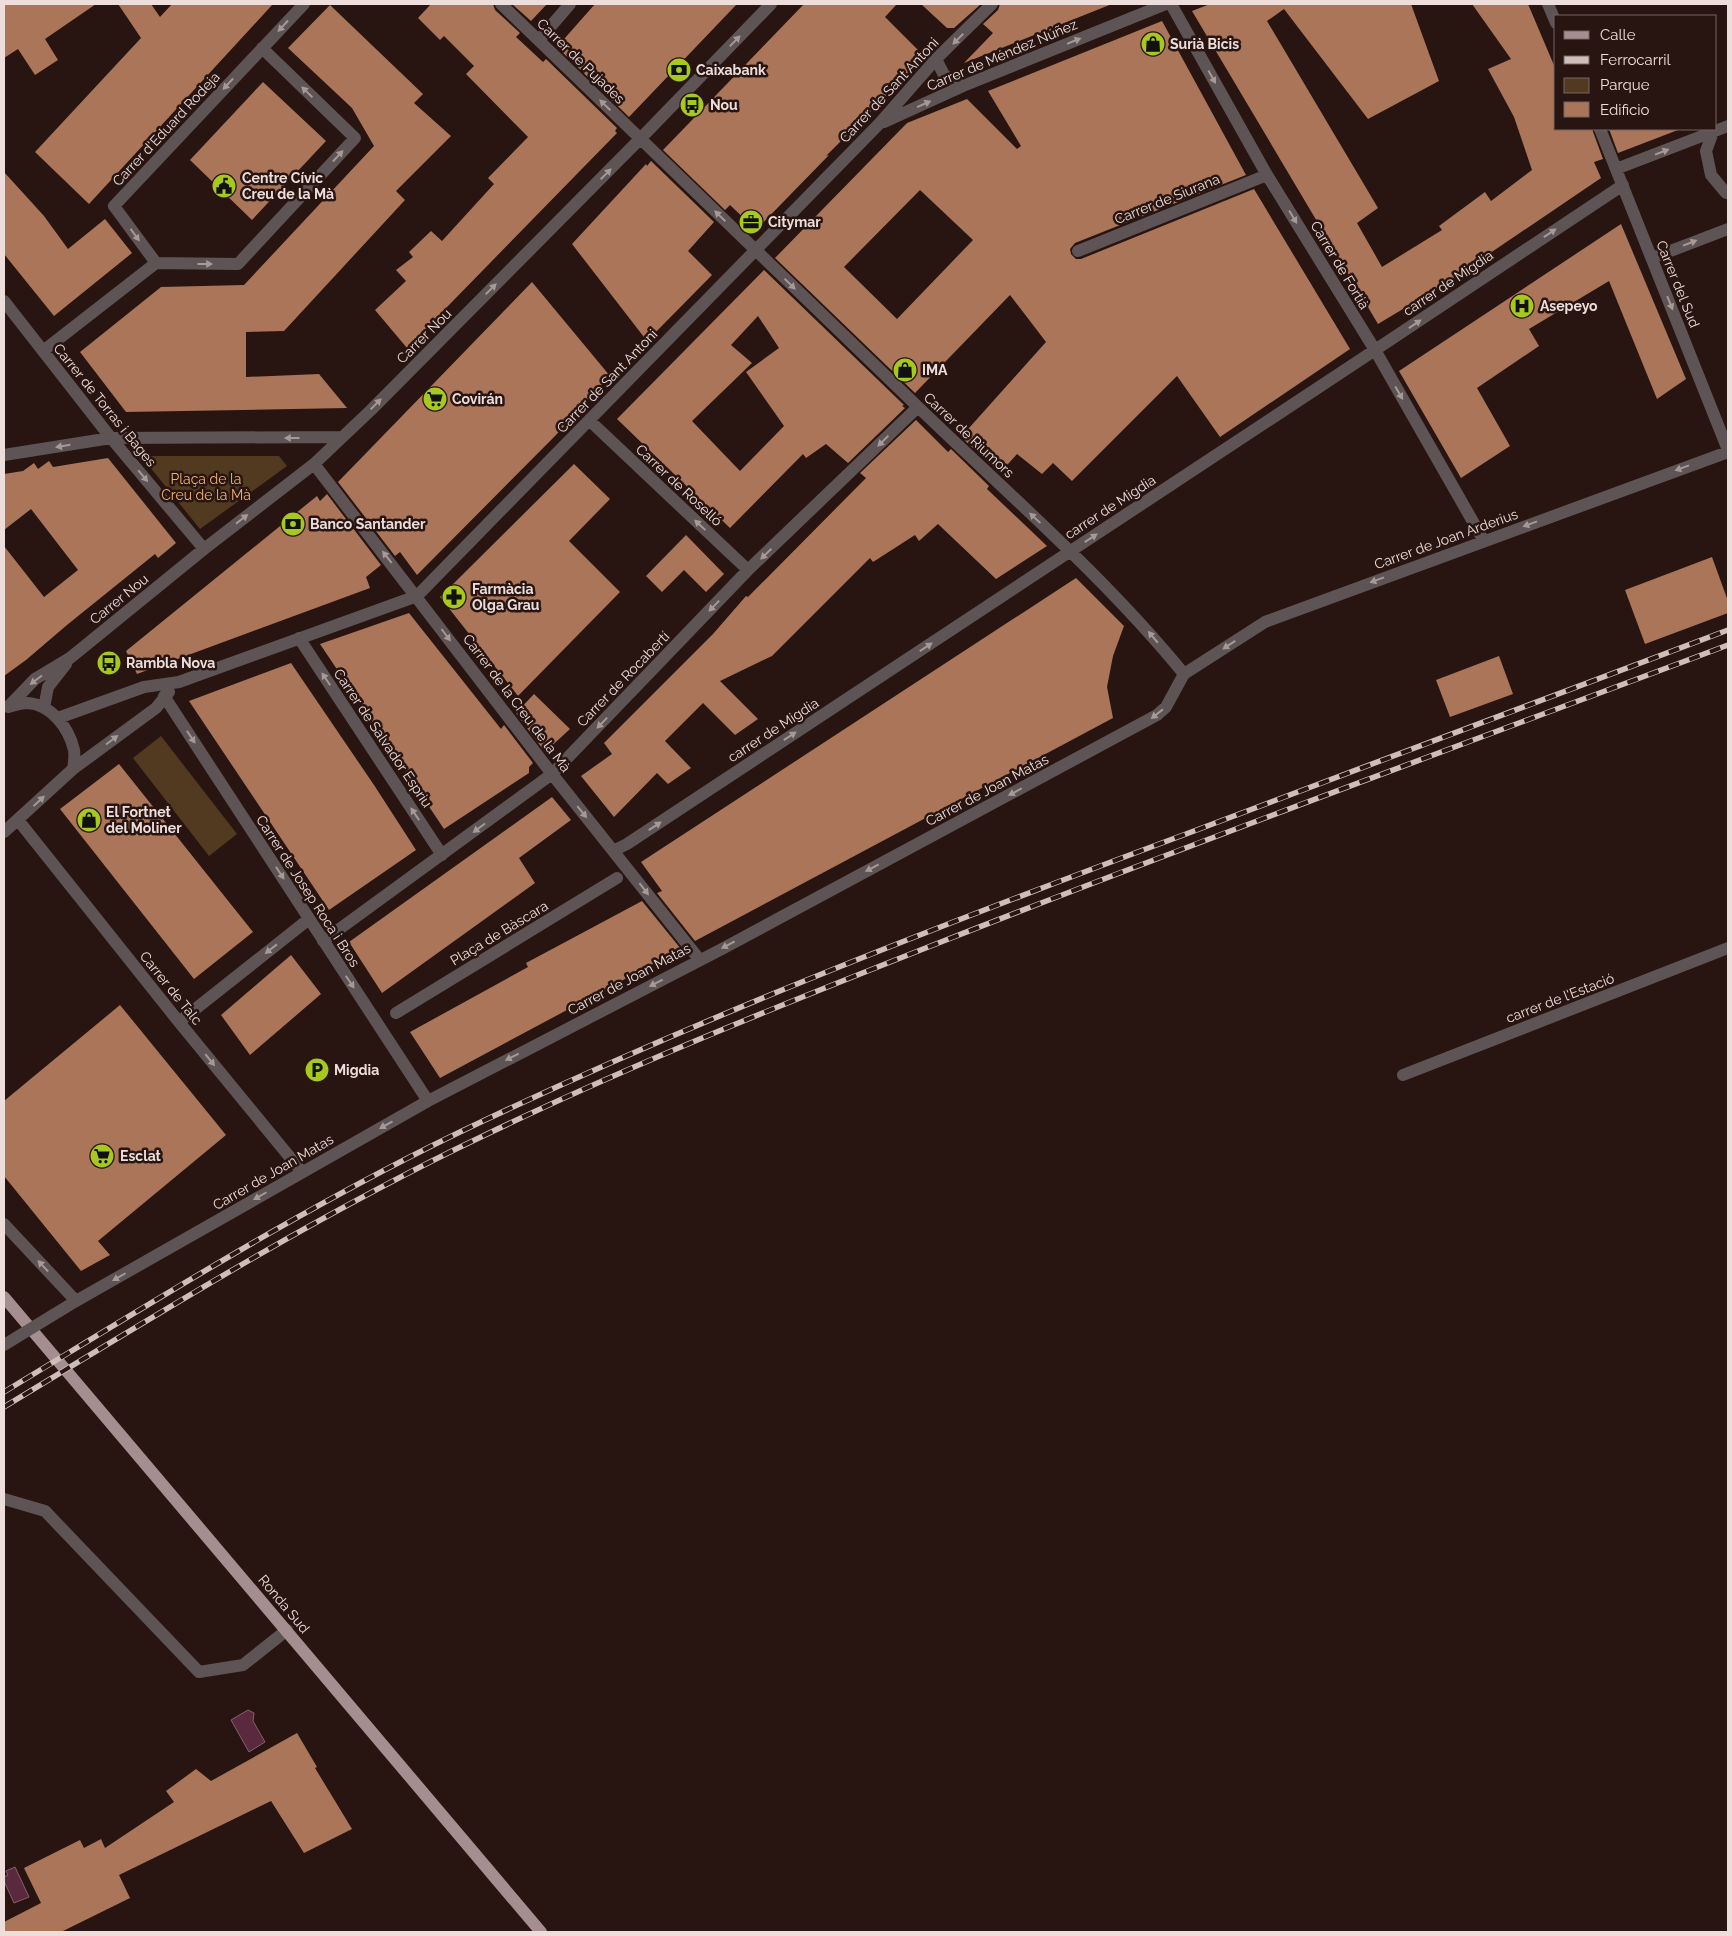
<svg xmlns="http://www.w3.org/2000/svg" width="1732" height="1936" viewBox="0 0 1732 1936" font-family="Raleway,sans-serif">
	<rect width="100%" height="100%" fill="#281511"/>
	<!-- green -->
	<path fill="#523a21" d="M141,456H279L287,466L200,529Z
		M161,736L237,834L209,856L133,758Z"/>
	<!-- water -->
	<path fill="#5b293e" stroke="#875f6d" d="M248,1710L254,1713L253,1721L265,1742L249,1752L231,1720Z
		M15,1867L29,1897L14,1903L4,1881V1877L8,1875L6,1871Z"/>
	<!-- building -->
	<path fill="#aa7559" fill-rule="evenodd" d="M4,4H96L45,39L58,60L35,75L18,49L4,58Z
		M118,4H151L160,17L172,4H273L89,204L35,152L141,38Z
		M431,4H493L495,10L520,33L516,37L543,62L546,59L617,128L615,131L617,133L407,348L375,310L406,281L396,270L413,257L409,252L431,231L442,241L494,184L488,178L528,137L466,74L474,66L444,36L440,40L418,18Z
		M512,4H547L531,21Z
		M595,4H737L629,117L557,47Z
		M804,4H897L885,17L925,57L826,156L829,155L756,230L730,205L725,210L663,150Z
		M921,4H981L954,28H947Z
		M1000,4H1112L964,63L993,33L983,24L998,10Z
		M1210,4H1411L1439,81L1368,119L1284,9L1267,21L1378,208L1357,223L1382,267L1442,230L1439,226L1485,192L1491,201L1532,170L1514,117L1488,69L1511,59L1472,4H1528L1556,70V129H1592L1603,159L1594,162L1601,178L1443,285L1378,324L1192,11Z
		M330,5L423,94L414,103L451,136L396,191L405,200L284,331L246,332V377L319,374L347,408L126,412L80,352L161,287L244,285L374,146L352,108L288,48Z
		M1162,21L1246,175L1075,243L1070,249L1071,254L1076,259H1081L1254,189L1350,349L1220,437L1177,376L1072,481L1053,463L1042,474L1017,454L1000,473L961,437L1046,342L1010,295L915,393L775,258L907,123L967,99L1017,149L1021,146L988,91ZM920,190L973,240L897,319L844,267Z
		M263,82L326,141L252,220L190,160Z
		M1609,129H1677L1678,130L1618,153Z
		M651,161L714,222L688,251L712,275L647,341L572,244L646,164L647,166Z
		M4,172L44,216L68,249L105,219L132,253L54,316L4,254Z
		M1621,224L1686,379L1657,399L1609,281L1529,329L1539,346L1477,388L1510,446L1461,478L1399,371Z
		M764,270L904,405L902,406L905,408L848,463L826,444L806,458L803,454L730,528L617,419ZM758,316L779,348L746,372L784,426L740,471L692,421L752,363L731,345Z
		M532,282L610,376L555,436L417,575L400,552L395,556L338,482Z
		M916,420L948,452L951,449L989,486L987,489L1047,546L996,579L938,524L919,541L915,535L873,562L870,558L772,656L720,681L758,719L735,735L703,703L665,741L691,768L668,784L657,773L614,817L581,776L612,754L604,743L713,634L746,596L748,597L866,478L860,473Z
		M108,458L176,543L158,558L155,554L67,625L26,660L4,676V546L44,597L78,570L31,509L4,530V474L23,471L34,463L38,469L49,461L53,467Z
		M574,464L610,499L569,541L620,592L518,696L440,597Z
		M327,494L381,565L366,577L370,588L137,674L126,651L317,496L320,501Z
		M686,535L724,574L706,592L684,570L662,592L646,576Z
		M1712,557L1728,601V613L1645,644L1625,590Z
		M1076,578L1124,626L1113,656L1107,687L1113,718L695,941L657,893L662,891L641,862Z
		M409,613L501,729L504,725L533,763L529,767V773L444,829L320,644Z
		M1499,656L1513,694L1450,717L1436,680Z
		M291,663L374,785L416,850L329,910L189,701Z
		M534,694L570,729L545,752L516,713Z
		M119,764L253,932L194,979L60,809Z
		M552,797L571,820L519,858L535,883L382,993L349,942Z
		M642,901L681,949L440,1078L410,1032L528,967L526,963Z
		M291,955L321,994L250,1055L221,1015Z
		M120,1005L226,1135L98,1241L110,1255L81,1271L4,1176V1101Z
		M297,1733L317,1767L315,1768L352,1829L304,1853L271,1801L119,1875L130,1898L61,1932H4V1922L41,1903L24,1868L80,1840L84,1848L101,1839L105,1848L174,1802L166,1791L196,1769L211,1781Z"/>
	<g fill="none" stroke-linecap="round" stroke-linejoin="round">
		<!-- minor -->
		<path stroke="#5f5455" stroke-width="12" d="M501,4C639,138 777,272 916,405C1007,493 1104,576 1184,674
			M1171,4L1267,175L1375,350L1484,541
			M1548,4L1556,23
			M539,40L570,4
			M936,59L944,75L963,86
			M884,122L963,86L1166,4
			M1600,129L1728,450
			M1713,132L1706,151L1711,175L1726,193H1728
			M1616,169L1728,126
			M1078,251L1267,175
			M1652,258L1728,229
			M156,263L238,264L355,138L262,48
			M156,263L114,206L304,4
			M4,301L111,438L204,549
			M43,351L156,263
			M590,421L748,570
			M4,455L111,438L341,437
			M314,464L552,774L699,959
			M299,638L442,855
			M164,696L428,1101
			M8,707L35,679L70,658L204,549L314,464L371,410L640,139L771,4
			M8,707C13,706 21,703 27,703C51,704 69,728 74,750C75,756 74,763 73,769
			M44,708L48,687L66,664
			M58,718L144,687L179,682L417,596L879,124L936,59L992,4
			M18,820L179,1022L302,1172
			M4,832L73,769L156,708L169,692
			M613,851L627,844L1357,362L1623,185
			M323,941L552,774L748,570L918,407
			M396,1013L617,878
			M179,1022L309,919
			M1403,1075L1728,948
			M4,1224L76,1301L428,1101L720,950L1157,715L1166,707L1184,674L1265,622L1728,452
			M4,1499L45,1511L199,1672L243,1665L287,1630"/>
		<!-- major -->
		<path stroke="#a58e90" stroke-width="12" d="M4,1297L541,1932"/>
		<defs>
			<path id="rail" d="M4,1392C161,1297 317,1199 483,1121C712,1013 949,922 1186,834C1367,766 1548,698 1728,630
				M4,1407C161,1312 317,1215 483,1136C634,1063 791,1001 946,940C1206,838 1467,743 1728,645"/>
		</defs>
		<!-- rail casing -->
		<use href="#rail" stroke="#cdbeba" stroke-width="5.5"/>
		<!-- rail -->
		<use href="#rail" stroke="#281511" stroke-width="4" stroke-dasharray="11" stroke-linecap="butt"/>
		<!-- minor-bridge -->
		<path stroke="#5f5455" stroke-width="12" d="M4,1345L76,1301"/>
	</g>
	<!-- one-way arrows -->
	<defs><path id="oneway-solid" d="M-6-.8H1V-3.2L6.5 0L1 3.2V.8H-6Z" transform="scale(1.25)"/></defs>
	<g fill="#a69998">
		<use href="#oneway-solid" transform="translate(283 26) rotate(133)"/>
		<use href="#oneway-solid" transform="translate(958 39) rotate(135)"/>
		<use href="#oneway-solid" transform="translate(735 41) rotate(-46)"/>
		<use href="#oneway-solid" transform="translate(1074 41) rotate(-22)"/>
		<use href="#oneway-solid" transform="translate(1212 77) rotate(61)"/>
		<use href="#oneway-solid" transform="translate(228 84) rotate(133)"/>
		<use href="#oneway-solid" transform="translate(307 92) rotate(-136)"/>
		<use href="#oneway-solid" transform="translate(924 104) rotate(-24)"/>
		<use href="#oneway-solid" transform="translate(605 105) rotate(-136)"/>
		<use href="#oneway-solid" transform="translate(1662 152) rotate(-21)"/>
		<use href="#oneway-solid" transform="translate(338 156) rotate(-47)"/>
		<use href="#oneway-solid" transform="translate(606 174) rotate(-45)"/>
		<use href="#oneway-solid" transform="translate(720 216) rotate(-136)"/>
		<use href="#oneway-solid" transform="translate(1293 217) rotate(59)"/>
		<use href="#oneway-solid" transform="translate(1550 233) rotate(-34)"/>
		<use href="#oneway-solid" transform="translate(135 235) rotate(54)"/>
		<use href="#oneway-solid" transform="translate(1690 243) rotate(-21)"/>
		<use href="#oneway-solid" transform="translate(205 264)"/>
		<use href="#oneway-solid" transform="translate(790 284) rotate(44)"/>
		<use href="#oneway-solid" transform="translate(491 289) rotate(-45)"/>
		<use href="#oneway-solid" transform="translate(1670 303) rotate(68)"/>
		<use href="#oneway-solid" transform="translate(1415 324) rotate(-34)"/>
		<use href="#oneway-solid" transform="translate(1399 393) rotate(60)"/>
		<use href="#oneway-solid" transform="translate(376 404) rotate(-45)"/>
		<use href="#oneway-solid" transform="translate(292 438) rotate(180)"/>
		<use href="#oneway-solid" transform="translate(883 441) rotate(136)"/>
		<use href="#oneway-solid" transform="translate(63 446) rotate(171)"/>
		<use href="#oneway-solid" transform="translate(1682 468) rotate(160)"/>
		<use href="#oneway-solid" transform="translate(143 476) rotate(50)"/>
		<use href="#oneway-solid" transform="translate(1035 518) rotate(-137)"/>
		<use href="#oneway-solid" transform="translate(242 519) rotate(-38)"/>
		<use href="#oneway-solid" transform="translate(1530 524) rotate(160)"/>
		<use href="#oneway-solid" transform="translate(700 525) rotate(-137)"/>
		<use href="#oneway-solid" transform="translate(1091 538) rotate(-33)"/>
		<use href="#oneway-solid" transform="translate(766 554) rotate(136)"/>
		<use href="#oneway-solid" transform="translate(387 557) rotate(-128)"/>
		<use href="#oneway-solid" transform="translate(1377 580) rotate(160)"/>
		<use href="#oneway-solid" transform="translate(714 606) rotate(134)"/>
		<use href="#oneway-solid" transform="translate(446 635) rotate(53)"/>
		<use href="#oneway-solid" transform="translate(1153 637) rotate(-130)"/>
		<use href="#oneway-solid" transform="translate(1229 645) rotate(147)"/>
		<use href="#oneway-solid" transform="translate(926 647) rotate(-33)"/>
		<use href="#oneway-solid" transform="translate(326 679) rotate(-124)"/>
		<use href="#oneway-solid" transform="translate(36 680) rotate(143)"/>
		<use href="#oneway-solid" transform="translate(1157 714) rotate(142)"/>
		<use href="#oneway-solid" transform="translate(602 723) rotate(134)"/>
		<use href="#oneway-solid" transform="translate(790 736) rotate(-33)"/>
		<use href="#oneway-solid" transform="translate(191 737) rotate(57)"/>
		<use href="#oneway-solid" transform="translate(112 740) rotate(-37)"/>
		<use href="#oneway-solid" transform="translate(1015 792) rotate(152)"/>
		<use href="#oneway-solid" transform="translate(39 801) rotate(-43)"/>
		<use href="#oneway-solid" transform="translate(582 812) rotate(51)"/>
		<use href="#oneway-solid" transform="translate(415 814) rotate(-124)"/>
		<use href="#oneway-solid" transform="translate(655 826) rotate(-33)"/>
		<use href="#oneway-solid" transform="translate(479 828) rotate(143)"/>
		<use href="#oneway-solid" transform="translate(872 868) rotate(152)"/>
		<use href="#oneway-solid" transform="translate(280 873) rotate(57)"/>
		<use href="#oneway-solid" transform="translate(644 889) rotate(52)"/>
		<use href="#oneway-solid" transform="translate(728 945) rotate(152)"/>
		<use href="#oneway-solid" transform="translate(271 949) rotate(142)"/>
		<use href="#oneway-solid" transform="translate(350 982) rotate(56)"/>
		<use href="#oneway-solid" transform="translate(656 983) rotate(153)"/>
		<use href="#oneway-solid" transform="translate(512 1057) rotate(153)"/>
		<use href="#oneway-solid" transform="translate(210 1060) rotate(51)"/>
		<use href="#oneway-solid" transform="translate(386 1125) rotate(151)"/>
		<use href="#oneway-solid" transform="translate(260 1196) rotate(150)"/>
		<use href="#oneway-solid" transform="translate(43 1266) rotate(-133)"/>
		<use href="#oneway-solid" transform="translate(119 1277) rotate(150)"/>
	</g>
	<!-- icons -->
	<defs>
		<symbol id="shop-disc" viewBox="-11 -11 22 22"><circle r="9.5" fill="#a7c81f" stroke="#281511"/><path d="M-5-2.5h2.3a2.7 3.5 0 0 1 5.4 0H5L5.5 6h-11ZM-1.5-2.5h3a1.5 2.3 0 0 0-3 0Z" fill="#111"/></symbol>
		<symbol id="bank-disc" viewBox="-11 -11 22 22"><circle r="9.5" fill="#a7c81f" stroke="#281511"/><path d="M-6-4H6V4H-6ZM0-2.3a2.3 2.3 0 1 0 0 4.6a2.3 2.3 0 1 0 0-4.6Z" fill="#111"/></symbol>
		<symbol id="bus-disc" viewBox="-11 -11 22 22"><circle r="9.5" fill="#a7c81f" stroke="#281511"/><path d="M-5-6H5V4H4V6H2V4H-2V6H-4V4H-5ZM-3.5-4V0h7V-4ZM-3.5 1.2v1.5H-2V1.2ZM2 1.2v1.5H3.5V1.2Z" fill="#111"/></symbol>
		<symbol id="civic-disc" viewBox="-11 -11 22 22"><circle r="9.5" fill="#a7c81f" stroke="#281511"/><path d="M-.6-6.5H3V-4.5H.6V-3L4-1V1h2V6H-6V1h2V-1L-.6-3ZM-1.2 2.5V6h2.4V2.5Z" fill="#111"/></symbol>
		<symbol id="office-disc" viewBox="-11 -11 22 22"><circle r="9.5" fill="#a7c81f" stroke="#281511"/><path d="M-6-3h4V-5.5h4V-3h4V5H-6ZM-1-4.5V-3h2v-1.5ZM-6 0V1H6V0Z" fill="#111"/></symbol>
		<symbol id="hospital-disc" viewBox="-11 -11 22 22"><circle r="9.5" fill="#a7c81f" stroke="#281511"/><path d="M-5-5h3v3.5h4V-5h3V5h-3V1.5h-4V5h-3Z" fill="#111"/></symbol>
		<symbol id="supermarket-disc" viewBox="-11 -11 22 22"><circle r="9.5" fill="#a7c81f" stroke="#281511"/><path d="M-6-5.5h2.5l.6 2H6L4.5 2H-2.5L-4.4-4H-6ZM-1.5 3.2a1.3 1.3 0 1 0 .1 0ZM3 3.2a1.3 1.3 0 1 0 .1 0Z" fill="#111"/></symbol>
		<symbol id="pharmacy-disc" viewBox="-11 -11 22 22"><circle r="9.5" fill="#a7c81f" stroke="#281511"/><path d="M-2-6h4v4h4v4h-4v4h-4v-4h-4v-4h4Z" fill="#111"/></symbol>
		<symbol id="parking-disc" viewBox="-11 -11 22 22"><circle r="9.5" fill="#a7c81f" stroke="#281511"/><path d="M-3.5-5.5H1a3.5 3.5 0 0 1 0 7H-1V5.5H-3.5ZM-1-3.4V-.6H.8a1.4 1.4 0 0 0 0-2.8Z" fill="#111"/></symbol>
	</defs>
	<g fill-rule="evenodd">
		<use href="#shop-disc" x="1139" y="30" width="28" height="28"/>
		<use href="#bank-disc" x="665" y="56" width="28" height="28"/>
		<use href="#bus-disc" x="678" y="91" width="28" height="28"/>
		<use href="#civic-disc" x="210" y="172" width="28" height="28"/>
		<use href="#office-disc" x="737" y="208" width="28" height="28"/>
		<use href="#hospital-disc" x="1508" y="292" width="28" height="28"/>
		<use href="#shop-disc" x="891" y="356" width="28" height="28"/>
		<use href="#supermarket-disc" x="421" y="385" width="28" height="28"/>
		<use href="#bank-disc" x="279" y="510" width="28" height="28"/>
		<use href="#pharmacy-disc" x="440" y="583" width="28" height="28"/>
		<use href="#bus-disc" x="95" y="649" width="28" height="28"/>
		<use href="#shop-disc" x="75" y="806" width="28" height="28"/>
		<use href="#parking-disc" x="303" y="1056" width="28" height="28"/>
		<use href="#supermarket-disc" x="88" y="1142" width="28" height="28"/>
	</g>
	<g text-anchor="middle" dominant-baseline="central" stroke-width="5" stroke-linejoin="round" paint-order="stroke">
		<!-- poi labels -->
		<g font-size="14" font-weight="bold" fill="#eddedb" stroke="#281511" text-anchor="start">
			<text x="1170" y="44">Surià Bicis</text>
			<text x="696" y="70">Caixabank</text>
			<text x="710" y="105">Nou</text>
			<text x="242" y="178">Centre Cívic<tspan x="242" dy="16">Creu de la Mà</tspan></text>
			<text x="768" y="222">Citymar</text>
			<text x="1540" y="306">Asepeyo</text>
			<text x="922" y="370">IMA</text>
			<text x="452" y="399">Covirán</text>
			<text x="310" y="524">Banco Santander</text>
			<text x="472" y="589">Farmàcia<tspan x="472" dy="16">Olga Grau</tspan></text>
			<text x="126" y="663">Rambla Nova</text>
			<text x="106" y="812">El Fortnet<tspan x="106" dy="16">del Moliner</tspan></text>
			<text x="334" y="1070">Migdia</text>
			<text x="120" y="1156">Esclat</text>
		</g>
		<!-- street labels -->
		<g font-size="14" fill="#eddedb" stroke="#281511">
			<text transform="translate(1002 55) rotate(-23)">Carrer de Méndez Núñez</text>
			<text transform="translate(581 61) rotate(44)">Carrer de Pujades</text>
			<text transform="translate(889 90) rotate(-47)">Carrer de Sant Antoni</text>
			<text transform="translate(166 129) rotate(-47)">Carrer d'Eduard Rodeja</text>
			<text transform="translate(1167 199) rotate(-22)">Carrer de Siurana</text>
			<text transform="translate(1340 265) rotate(59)">Carrer de Fortià</text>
			<text transform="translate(1448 283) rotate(-34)">carrer de Migdia</text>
			<text transform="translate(1678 284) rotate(68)">Carrer del Sud</text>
			<text transform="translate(424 336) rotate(-45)">Carrer Nou</text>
			<text transform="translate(607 381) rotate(-46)">Carrer de Sant Antoni</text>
			<text transform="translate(105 405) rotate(51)">Carrer de Torras i Bages</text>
			<text transform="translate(969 435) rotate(43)">Carrer de Riumors</text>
			<text transform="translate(679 485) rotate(43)">Carrer de Roselló</text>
			<text transform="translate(1110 507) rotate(-33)">carrer de Migdia</text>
			<text transform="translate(1446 539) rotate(-20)">Carrer de Joan Arderius</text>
			<text transform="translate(119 599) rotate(-39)">Carrer Nou</text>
			<text transform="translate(623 679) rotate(-46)">Carrer de Rocabertí</text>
			<text transform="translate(517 703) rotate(53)">Carrer de la Creu de la Mà</text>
			<text transform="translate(773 730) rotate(-33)">carrer de Migdia</text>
			<text transform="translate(383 738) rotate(56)">Carrer de Salvador Espriu</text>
			<text transform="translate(987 790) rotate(-28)">Carrer de Joan Matas</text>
			<text transform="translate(308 891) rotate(57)">Carrer de Josep Roca i Bros</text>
			<text transform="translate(499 933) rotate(-31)">Plaça de Bàscara</text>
			<text transform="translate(629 979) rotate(-28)">Carrer de Joan Matas</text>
			<text transform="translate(171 988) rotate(51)">Carrer de Talc</text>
			<text transform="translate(1560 998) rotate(-21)">carrer de l'Estació</text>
			<text transform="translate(273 1172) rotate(-30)">Carrer de Joan Matas</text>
			<text transform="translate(284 1604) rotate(50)">Ronda Sud</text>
		</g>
		<!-- park labels -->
		<g font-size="14" fill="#efb271" stroke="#281511">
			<text x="206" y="479">Plaça de la<tspan x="206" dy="16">Creu de la Mà</tspan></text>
		</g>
	</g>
	<!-- border -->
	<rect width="1732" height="1936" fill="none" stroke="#eddedb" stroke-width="10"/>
	<!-- legend -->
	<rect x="1554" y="15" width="162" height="115" fill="#281511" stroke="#776562"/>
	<rect x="1564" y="31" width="25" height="8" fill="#a58e90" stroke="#776562"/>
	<text x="1600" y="40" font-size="15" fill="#eddedb">Calle</text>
	<rect x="1564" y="56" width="25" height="8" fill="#cdbeba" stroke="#776562"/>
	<text x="1600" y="65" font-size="15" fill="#eddedb">Ferrocarril</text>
	<rect x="1564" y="78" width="25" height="15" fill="#523a21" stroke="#776562"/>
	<text x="1600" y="90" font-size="15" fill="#eddedb">Parque</text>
	<rect x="1564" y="102" width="25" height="15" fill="#aa7559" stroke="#776562"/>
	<text x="1600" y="115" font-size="15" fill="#eddedb">Edificio</text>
</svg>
